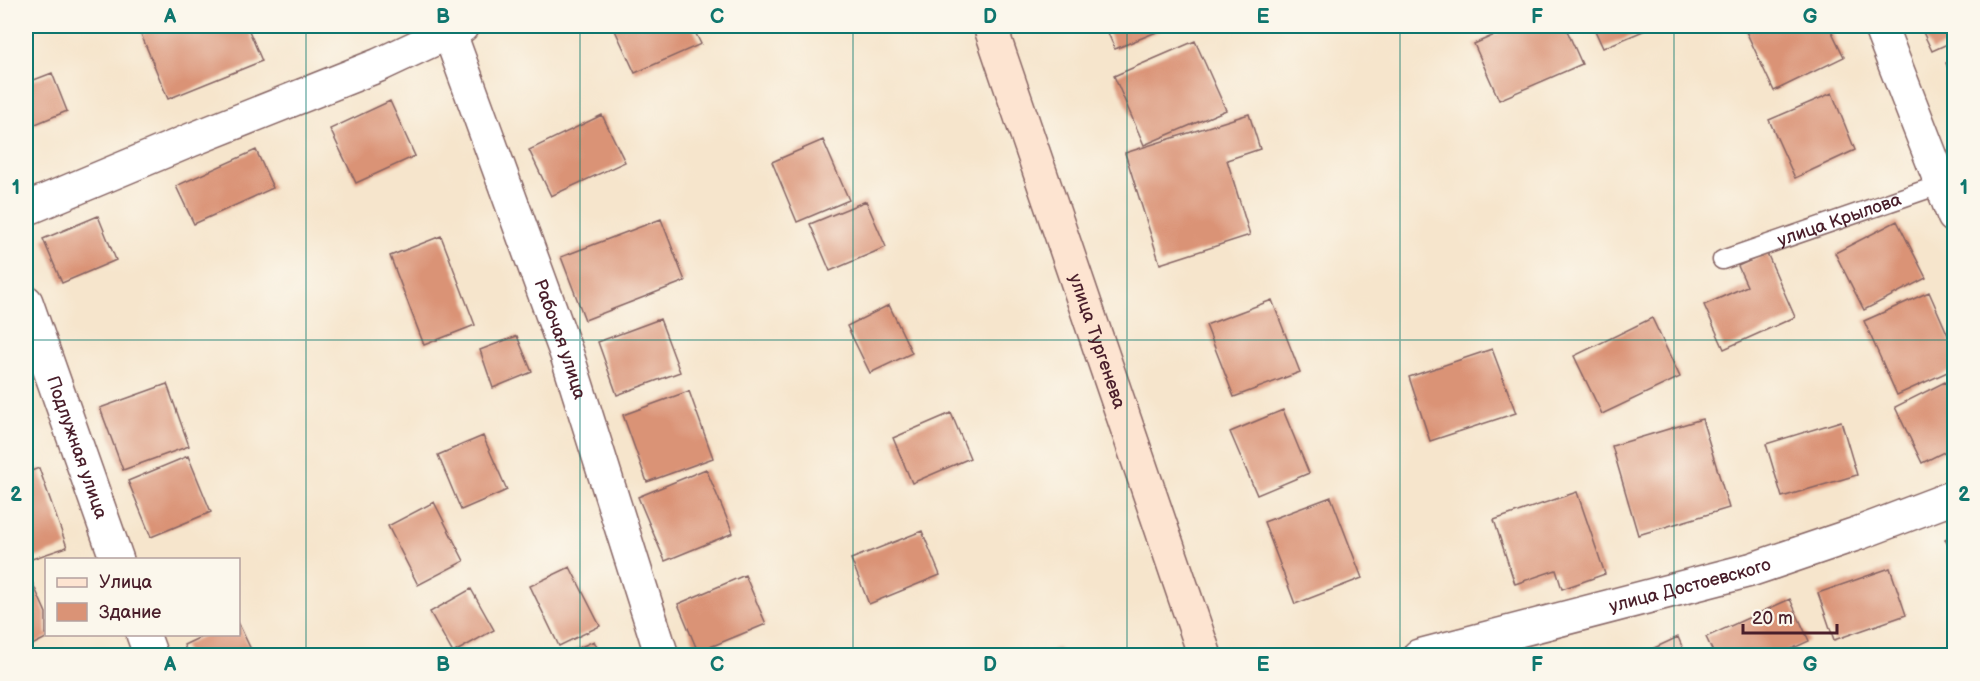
<svg xmlns="http://www.w3.org/2000/svg" width="1980" height="681" viewBox="0 0 1980 681" font-family="'Balsamiq Sans',sans-serif">
	<rect width="100%" height="100%" fill="#fbf7ec"/>
	<filter id="ink" filterUnits="userSpaceOnUse"><feTurbulence type="fractalNoise" baseFrequency=".0167" numOctaves="2"/><feDisplacementMap in="SourceGraphic" scale="12" xChannelSelector="R" yChannelSelector="G"/><feConvolveMatrix kernelMatrix="1 2 1 2 8 2 1 2 1" color-interpolation-filters="sRGB"/></filter>
	<filter id="wash" filterUnits="userSpaceOnUse"><feTurbulence type="fractalNoise" baseFrequency=".008" numOctaves="4" result="noise"/><feDisplacementMap in="SourceGraphic" scale="24" xChannelSelector="R" yChannelSelector="G"/><feGaussianBlur stdDeviation="1.35" result="paint"/><feColorMatrix in="noise" values="0 0 0 0 0 0 0 0 0 0 0 0 0 0 0 0 0 1.4 0 .05"/><feComposite in="paint" operator="in"/></filter>
	<g filter="url(#wash)">
		<rect width="100%" height="100%" fill="#f6e5cc"/>
		<g id="blocks">
			<!-- building -->
			<path fill="#da9376" d="M162,26H247L262,61L168,99L141,34Z
				M613,26H692L701,44L635,73Z
				M711,26H727L714,31Z
				M1105,26H1171L1115,49Z
				M1515,26H1565L1582,64L1499,100L1474,44Z
				M1593,26H1655L1603,48Z
				M1748,26H1829L1844,57L1774,91L1744,27Z
				M1920,26H1954V41L1932,51Z
				M1195,41L1226,110L1144,145L1114,76Z
				M1954,60V85L1946,63Z
				M52,73L67,111L26,128V83Z
				M1832,93L1855,150L1795,178L1769,120Z
				M390,101L415,156L356,183L330,129Z
				M1249,114L1260,149L1227,160L1250,235L1160,264L1125,153Z
				M602,115L625,162L551,196L529,150Z
				M823,140L849,200L797,222L772,162Z
				M256,150L273,188L194,224L176,186Z
				M866,201L886,247L830,271L810,224Z
				M98,216L116,260L62,283L43,239Z
				M661,219L685,281L585,320L561,257Z
				M1897,221L1926,278L1864,310L1835,253Z
				M441,236L475,325L424,345L390,256Z
				M1767,253L1795,317L1724,349L1704,305L1747,286L1738,266Z
				M1929,292L1954,349V369L1897,395L1864,321Z
				M1272,300L1300,372L1234,397L1206,325Z
				M889,305L912,353L870,373L847,326Z
				M1652,318L1680,377L1602,414L1574,356Z
				M660,319L680,372L617,395L598,342Z
				M517,336L532,372L493,388L480,350Z
				M1492,349L1516,413L1430,441L1409,377Z
				M1945,382L1954,401V447L1922,463L1895,407Z
				M167,384L189,446L123,470L100,408Z
				M689,391L713,458L647,482L623,415Z
				M1283,410L1309,473L1257,495L1230,432Z
				M951,413L970,458L912,483L893,438Z
				M1702,419L1729,508L1638,535L1612,446Z
				M1841,421L1857,475L1782,497L1766,444Z
				M483,436L507,490L461,510L438,455Z
				M188,456L211,512L151,537L128,481Z
				M39,468L67,547L26,561V473Z
				M706,469L733,533L665,561L638,497Z
				M1577,492L1605,574L1562,589L1556,570L1515,584L1494,520Z
				M1331,497L1362,578L1295,604L1264,522Z
				M434,502L464,561L418,585L388,526Z
				M922,531L940,575L869,604L851,559Z
				M1954,534V558L1945,539Z
				M570,567L600,626L559,646L530,586Z
				M1890,568L1906,615L1834,640L1818,593Z
				M29,575L46,613V634H54L26,648V576Z
				M745,575L766,624L698,652L678,604Z
				M471,589L494,630L453,653L430,612Z
				M1790,599L1809,641L1776,656H1715L1706,637Z
				M238,622L254,656H188L184,645L207,634H238Z
				M1678,637L1686,656H1637Z
				M594,641L601,656H561Z
				M1058,647L1062,656H1041Z"/>
		</g>
	</g>
	<g filter="url(#ink)">
		<use href="#blocks" fill-opacity="0" stroke="#866463" stroke-width="1.5"/>
		<g fill="none" stroke-linecap="round" stroke-linejoin="round">
			<defs>
				<g id="lane">
					<path id="s1" d="M1722,260L1942,184"/>
				</g>
				<g id="street">
					<path id="s2" d="M447,26L567,355L662,656"/>
					<path d="M1880,26L1954,216"/>
					<path d="M26,209L191,140L379,65L462,26"/>
					<path id="s3" d="M26,302L117,560"/>
					<path d="M143,634L151,656"/>
					<path id="s4" d="M1419,656L1750,570L1859,533L1954,497"/>
				</g>
				<g id="secondary">
					<path id="s5" d="M990,26L1205,656"/>
				</g>
			</defs>
			<!-- lane casing -->
			<use href="#lane" stroke="#866463" stroke-width="21"/>
			<!-- street casing -->
			<use href="#street" stroke="#866463" stroke-width="36"/>
			<!-- secondary casing -->
			<use href="#secondary" stroke="#866463" stroke-width="36"/>
			<!-- lane -->
			<use href="#lane" stroke="#fff" stroke-width="18"/>
			<!-- street -->
			<use href="#street" stroke="#fff" stroke-width="33"/>
			<!-- secondary -->
			<use href="#secondary" stroke="#fde4d1" stroke-width="33"/>
		</g>
	</g>
	<!-- grid -->
	<path fill="none" stroke="#0f766e" stroke-width="1.5" stroke-opacity="0.55" d="M306,26V656M580,26V656M853,26V656M1127,26V656M1400,26V656M1674,26V656M26,340H1954"/>
	<g text-anchor="middle" dominant-baseline="central" stroke-width="5" stroke-linejoin="round" paint-order="stroke">
		<!-- street labels -->
		<g font-size="18" fill="#4a1f2b" stroke="#fbf7ec">
			<text stroke="none"><textPath href="#s1" startOffset="124">улица Крылова</textPath></text>
			<text stroke="none"><textPath href="#s2" startOffset="333">Рабочая улица</textPath></text>
			<text stroke="none"><textPath href="#s5" startOffset="333">улица Тургенева</textPath></text>
			<text stroke="none"><textPath href="#s3" startOffset="154">Подлужная улица</textPath></text>
			<text stroke="none"><textPath href="#s4" startOffset="280">улица Достоевского</textPath></text>
		</g>
	</g>
	<!-- margin -->
	<rect width="1980" height="681" fill="none" stroke="#fbf7ec" stroke-width="66"/>
	<!-- legend -->
	<rect x="45" y="558" width="195" height="78" fill="#fbf7ec" stroke="#b4a19f" stroke-width="1.5"/>
	<rect x="57" y="578" width="30" height="9" fill="#fde4d1" stroke="#b4a19f" stroke-width="1.5"/>
	<text x="99" y="588" font-size="18" fill="#4a1f2b">Улица</text>
	<rect x="57" y="603" width="30" height="18" fill="#da9376" stroke="#b4a19f" stroke-width="1.5"/>
	<text x="99" y="618" font-size="18" fill="#4a1f2b">Здание</text>
	<!-- scale -->
	<path d="M1743 624v9h94v-9" fill="none" stroke="#4a1f2b" stroke-width="3"/>
	<text x="1752" y="624" font-size="18" fill="#4a1f2b" stroke="#fbf7ec" stroke-width="4.5" paint-order="stroke">20 m</text>
	<rect x="33" y="33" width="1914" height="615" fill="none" stroke="#0f766e" stroke-width="2"/>
	<g font-size="20" text-anchor="middle" font-weight="bold" fill="#0f766e">
		<text x="170" y="23">A</text>
		<text x="443" y="23">B</text>
		<text x="717" y="23">C</text>
		<text x="990" y="23">D</text>
		<text x="1263" y="23">E</text>
		<text x="1537" y="23">F</text>
		<text x="1810" y="23">G</text>
		<text x="16" y="194">1</text>
		<text x="1964" y="194">1</text>
		<text x="16" y="501">2</text>
		<text x="1964" y="501">2</text>
		<text x="170" y="671">A</text>
		<text x="443" y="671">B</text>
		<text x="717" y="671">C</text>
		<text x="990" y="671">D</text>
		<text x="1263" y="671">E</text>
		<text x="1537" y="671">F</text>
		<text x="1810" y="671">G</text>
	</g>
</svg>
